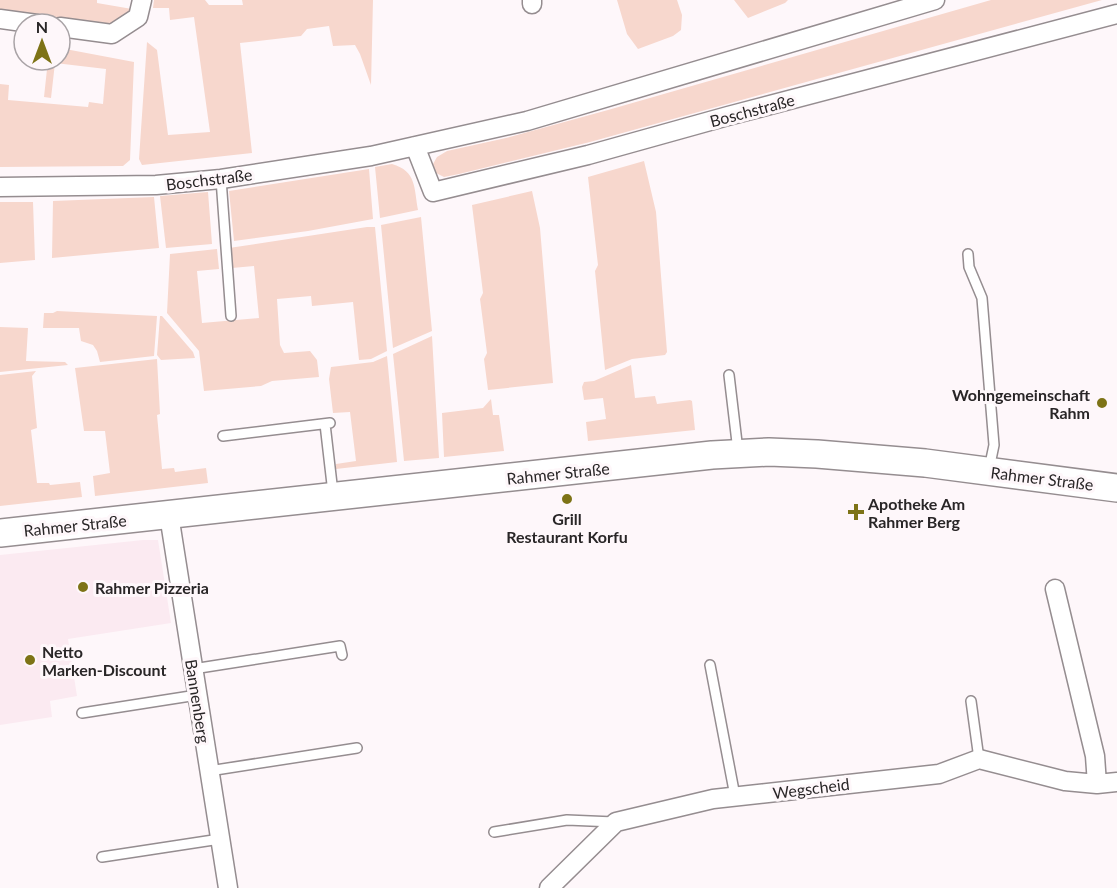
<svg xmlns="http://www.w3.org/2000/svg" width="1117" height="888" viewBox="0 0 1117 888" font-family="Lato,sans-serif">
	<rect width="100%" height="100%" fill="#fef7fa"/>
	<!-- built -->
	<path fill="#fbeaf1" d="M143,540H158L171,623L68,639L77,696L50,701L52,717L0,725V555Z"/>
	<!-- green -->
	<path fill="#f7d7cd" d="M0,0H97V3L132,9L131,14L106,27L0,11Z
		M154,0H205L209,5H243L242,0H373L371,85L360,54L355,45L333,46L329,26L307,29L301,36L240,43L252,153L142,165L139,159L147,42L157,50L168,135L210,132L194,17L170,20L169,8H153Z
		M617,0H677L682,15L681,30L673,36L638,49L627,34Z
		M734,0H788L785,3L748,18Z
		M991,0H1102L590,142L459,174L444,177L436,173L433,164L437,157L447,151L506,138L608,110Z
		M60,48L134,62L130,160L123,166L0,167V84L9,85L8,100L88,107L89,102L103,104L106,69L55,63L51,98L44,97L48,60H60Z
		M644,161L656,212L667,352L665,355L632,359L605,370L595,271L598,265L588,177Z
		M392,164C417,171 414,189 418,210L380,218L375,167Z
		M369,169L373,219L308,231L234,241L229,191Z
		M532,191L540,228L553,383L488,390L484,359L487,353L480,299L483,293L472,205Z
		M208,192L212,244L166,248L160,196Z
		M154,197L159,248L52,258L53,201Z
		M0,202H33L35,260L0,263Z
		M421,217L432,331L393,348L381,225Z
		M367,227H375L387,351L371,359L359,360L353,302L312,306L311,296L277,299L280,345L284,353L310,351L317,360L319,377L272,381L261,386L204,391L199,351L167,313L170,254L217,249L219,269L197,271L202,323L259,318L254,266L232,268L229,248Z
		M57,311L157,316L154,356L100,362L97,351L93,345L81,341L79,328H43L44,313H53Z
		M160,316H162L193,352L195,358L161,360L157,355Z
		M0,327L28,328L26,361L65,362L68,365L0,372Z
		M432,336L439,458L404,461L393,354Z
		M387,356L397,462L336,469V464L356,461L350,412L333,413L329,379L331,367L373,362Z
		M157,359L160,414L157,415L162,469L174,468L175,472L206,468L208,483L95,496L93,476L110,473L105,431H84L75,368Z
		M631,365L635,398L655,396L657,404L690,400L692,401L695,430L588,441L586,422L606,419L603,398L584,400L582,387L584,382L594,381Z
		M36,371L32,376L37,428L31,430L37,483H49L50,485L80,482L82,497L0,506V375Z
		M491,399L493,415H499L504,451L444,457L442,413L483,408Z"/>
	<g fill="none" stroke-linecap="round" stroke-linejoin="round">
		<defs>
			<path id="lane" d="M221,179L231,316
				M968,254L969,267L982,298L994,445L989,469
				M729,375L738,451
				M325,424L333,493
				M223,436L330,423
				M710,665L735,796
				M193,669L340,646L342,655
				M971,701L979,759
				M82,713L197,695
				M209,771L357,748
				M494,832L567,820L614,822
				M102,857L220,839"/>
			<path id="street" d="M532,0V4
				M0,19L37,24
				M60,27L112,34L138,17L142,0
				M415,146L433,192L588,155L728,116L1117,14
				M0,187L156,185L221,179L371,156L527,121L935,0
				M169,515L228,888
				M1055,589L1095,756L1097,784
				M549,888L616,822L713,799L939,774L979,759L1065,781L1097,784L1117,782"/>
			<path id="secondary" d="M0,533L712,455L769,452L817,454L925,463L1117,488"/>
		</defs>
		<!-- lane casing -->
		<use href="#lane" stroke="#958d90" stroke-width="12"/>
		<!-- street casing -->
		<use href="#street" stroke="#958d90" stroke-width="21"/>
		<!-- secondary casing -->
		<use href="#secondary" stroke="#958d90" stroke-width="30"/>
		<!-- lane -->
		<use href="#lane" stroke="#fff" stroke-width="9"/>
		<!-- street -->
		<use href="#street" stroke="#fff" stroke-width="18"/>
		<!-- secondary -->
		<use href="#secondary" stroke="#fff" stroke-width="27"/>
	</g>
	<!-- markers -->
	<g fill="#7d7316" stroke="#fef7fa" stroke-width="2">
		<circle cx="1102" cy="403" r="6"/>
		<circle cx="567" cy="499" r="6"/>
		<path d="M853 503h6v6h6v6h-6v6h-6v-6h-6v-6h6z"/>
		<circle cx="83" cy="587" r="6"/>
		<circle cx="30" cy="660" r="6"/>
	</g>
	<g text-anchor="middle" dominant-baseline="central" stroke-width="6" stroke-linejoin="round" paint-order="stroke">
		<!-- street labels -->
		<g font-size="16" fill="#292627" stroke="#fef7fa">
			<text transform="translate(752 110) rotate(-15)">Boschstraße</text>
			<text transform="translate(209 179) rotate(-7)">Boschstraße</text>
			<text transform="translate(558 473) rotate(-6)">Rahmer Straße</text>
			<text transform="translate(1042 478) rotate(7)">Rahmer Straße</text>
			<text transform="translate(75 525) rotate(-6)">Rahmer Straße</text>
			<text transform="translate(198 701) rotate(81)">Bannenberg</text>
			<text transform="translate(811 788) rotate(-7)">Wegscheid</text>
		</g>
		<!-- poi labels -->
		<g font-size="16" font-weight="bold" fill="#292627" stroke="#fef7fa" text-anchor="start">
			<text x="1090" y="394" text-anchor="end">Wohngemeinschaft<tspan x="1090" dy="18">Rahm</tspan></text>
			<text x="868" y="503">Apotheke Am<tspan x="868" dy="18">Rahmer Berg</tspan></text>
			<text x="567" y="518" text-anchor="middle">Grill<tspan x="567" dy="18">Restaurant Korfu</tspan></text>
			<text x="95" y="587">Rahmer Pizzeria</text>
			<text x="42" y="651">Netto<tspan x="42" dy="18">Marken-Discount</tspan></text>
		</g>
	</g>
	<!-- north arrow -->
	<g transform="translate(42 42)"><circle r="28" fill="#fef7fa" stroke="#a9a3a6" stroke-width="1.5"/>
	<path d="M0-4.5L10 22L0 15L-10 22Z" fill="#7d7316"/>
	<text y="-9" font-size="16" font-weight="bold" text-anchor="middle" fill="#292627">N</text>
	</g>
</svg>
